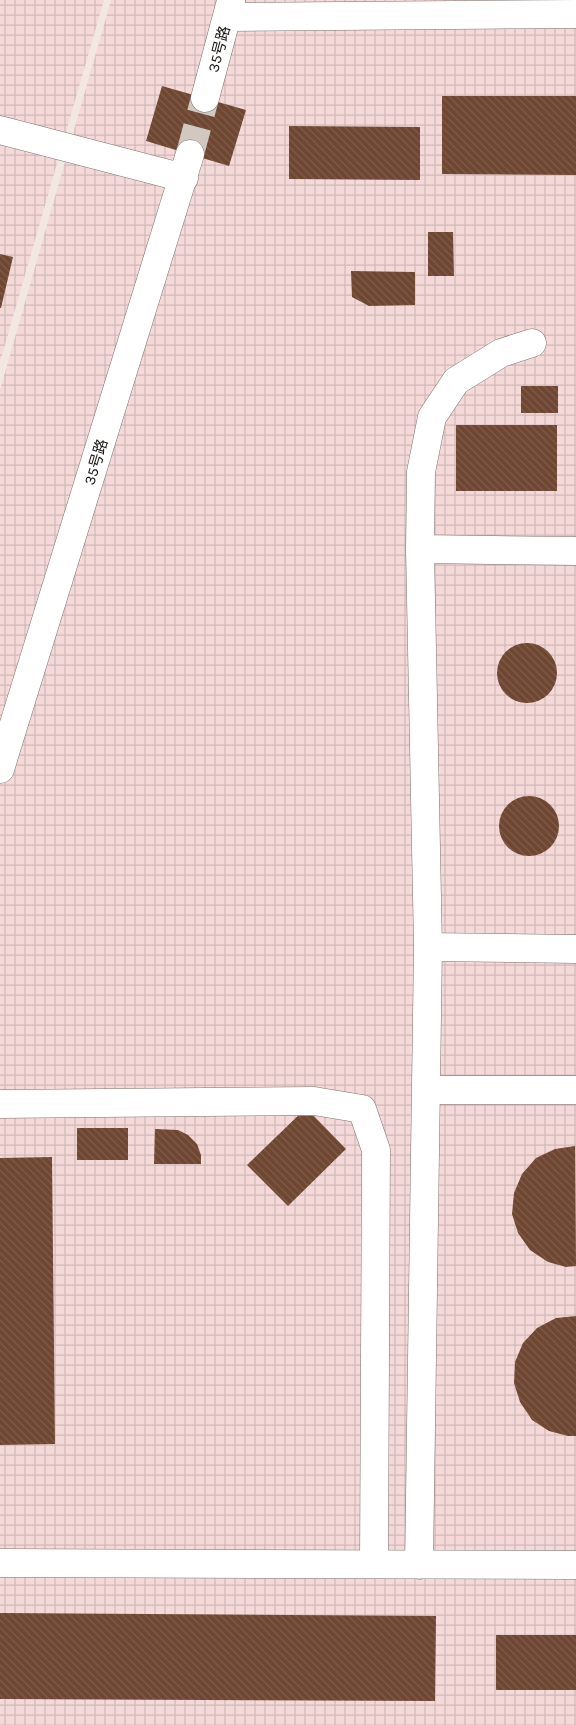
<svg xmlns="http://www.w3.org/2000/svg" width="576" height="1725" viewBox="0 0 576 1725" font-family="Karla,'Noto Sans SC',sans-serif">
	<defs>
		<pattern id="industrial-grid" width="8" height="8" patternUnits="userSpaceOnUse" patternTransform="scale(1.25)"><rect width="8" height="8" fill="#f4d9d8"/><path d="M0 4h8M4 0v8" fill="none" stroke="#d0b9b8"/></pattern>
		<pattern id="building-back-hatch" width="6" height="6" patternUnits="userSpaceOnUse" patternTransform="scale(1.25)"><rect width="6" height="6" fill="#6f4631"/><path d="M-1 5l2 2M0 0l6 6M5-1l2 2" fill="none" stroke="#7e5d4c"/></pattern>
	</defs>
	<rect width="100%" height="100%" fill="#f2e8e1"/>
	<!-- industrial -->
	<path fill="url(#industrial-grid)" d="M0,0H104L0,362Z
		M111,0H576V1725H0V390Z"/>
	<!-- building -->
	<path fill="url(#building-back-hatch)" d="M162,86L246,110L229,166L146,141Z
		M442,96H576V175L442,174Z
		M289,126L420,127V180L289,179Z
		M428,232H453L454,276H428Z
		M0,254L13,257L1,308H0Z
		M351,271L415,272V305L369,306L352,297Z
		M521,386H558V413H521Z
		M456,425H557V491H456Z
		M497 673a30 30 0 1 1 60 0a30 30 0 1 1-60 0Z
		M499 826a30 30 0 1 1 60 0a30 30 0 1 1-60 0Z
		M306,1108L346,1149L288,1206L247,1165Z
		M77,1128H128V1160H77Z
		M155,1129L178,1130L188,1135L197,1144L201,1155V1164H154Z
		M575,1146L576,1266L566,1267L548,1262L530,1250L518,1233L512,1214L514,1193L522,1174L536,1158L555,1149Z
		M52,1157L55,1444L0,1445V1158Z
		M576,1316V1436H568L549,1431L532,1420L520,1402L514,1383L515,1362L523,1343L537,1328L556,1318Z
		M0,1613L436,1616L435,1701L0,1699Z
		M496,1635H576V1690H496Z"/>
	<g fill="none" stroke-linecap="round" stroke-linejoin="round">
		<!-- minor-tunnel -->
		<path stroke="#d1c8c2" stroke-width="28" stroke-dasharray="28 14" stroke-linecap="butt" d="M190,154L205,98"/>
		<defs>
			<path id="minor" d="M227,17L576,14
				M205,98L231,1
				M0,130L184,178
				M420,549L576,551
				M0,769L190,154
				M428,947L576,949
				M426,1090H576
				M0,1104L314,1101L362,1109L376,1150L374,1564
				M0,1563L576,1565
				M419,1565L428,947L420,549L421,472L432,417L456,381L501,353L532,343"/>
		</defs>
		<!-- minor casing -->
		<use href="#minor" stroke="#7b726d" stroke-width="29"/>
		<!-- minor -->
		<use href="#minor" stroke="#fff" stroke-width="28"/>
	</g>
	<g text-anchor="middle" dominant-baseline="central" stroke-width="5" stroke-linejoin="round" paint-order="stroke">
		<!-- street labels -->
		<g font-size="15" fill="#171311" stroke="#fff">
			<text transform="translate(219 49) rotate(-75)">35号路</text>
			<text transform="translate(96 462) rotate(-73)">35号路</text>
		</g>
	</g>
</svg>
